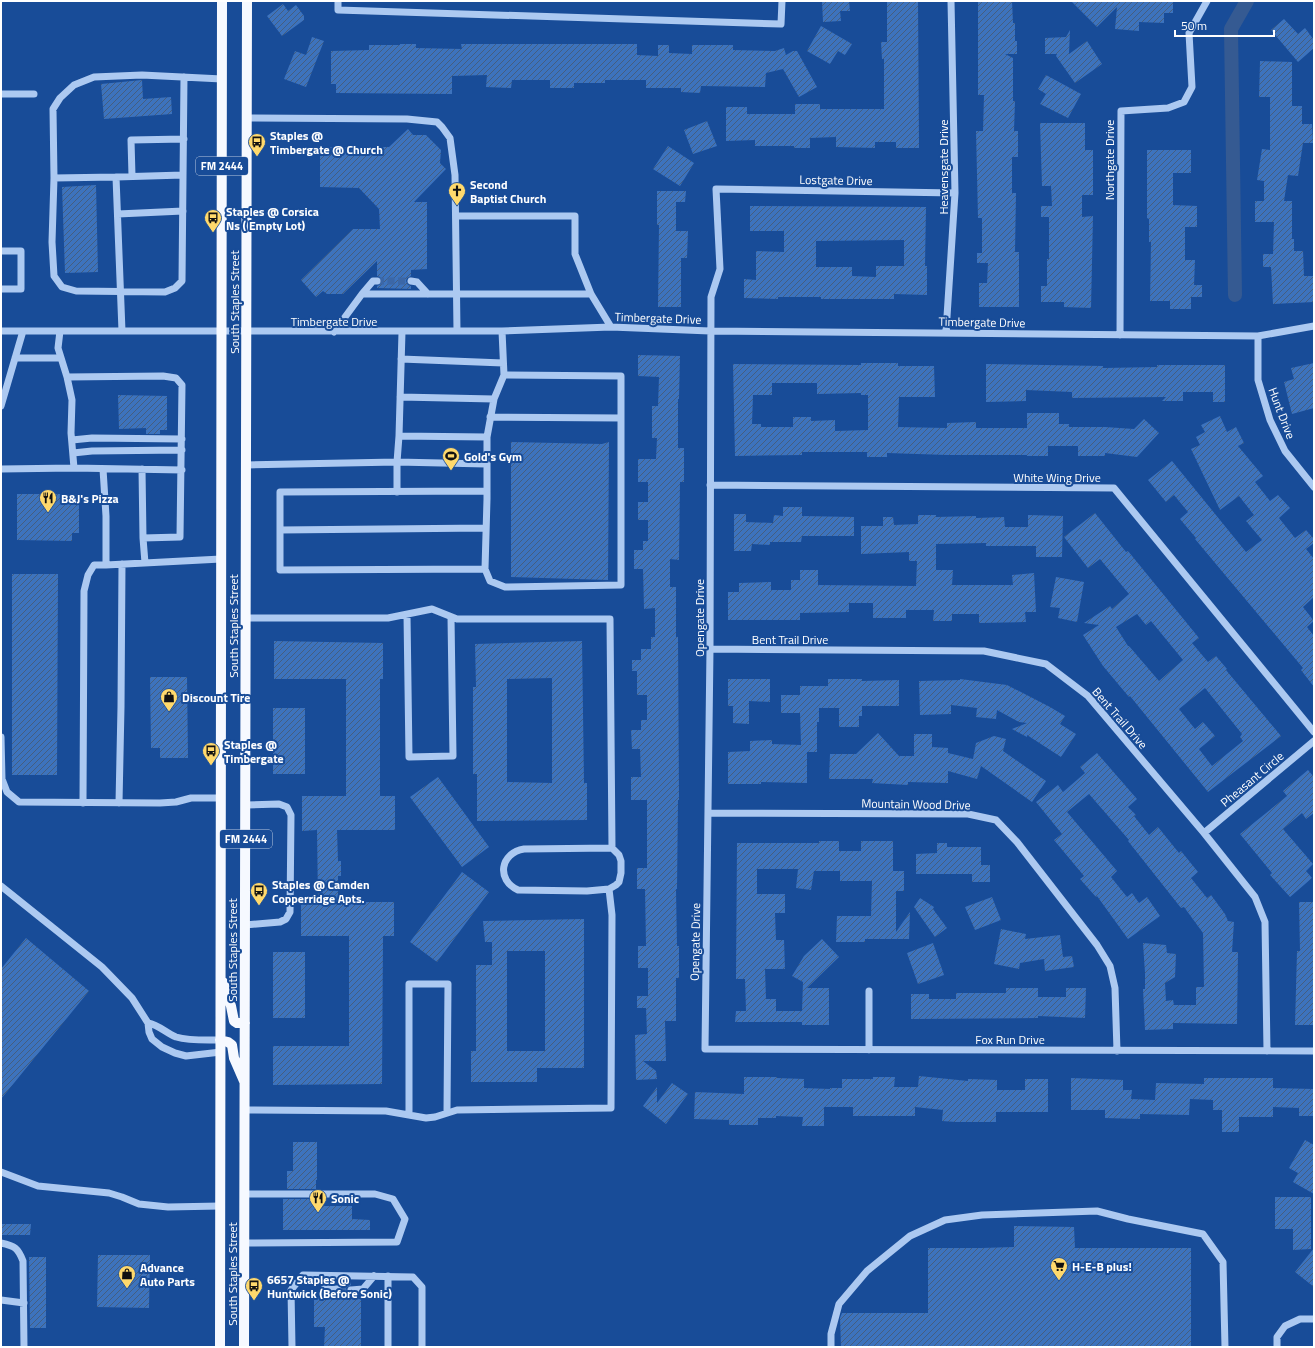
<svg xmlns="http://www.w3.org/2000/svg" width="1315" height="1348" viewBox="0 0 1315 1348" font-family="'Titillium Web',sans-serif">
	<defs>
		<pattern id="building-hatch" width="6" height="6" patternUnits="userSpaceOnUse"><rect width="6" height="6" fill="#3d73bd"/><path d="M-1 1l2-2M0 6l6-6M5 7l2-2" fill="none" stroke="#455e7f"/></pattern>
	</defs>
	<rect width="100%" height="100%" fill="#184c98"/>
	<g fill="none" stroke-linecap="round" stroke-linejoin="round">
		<!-- canal -->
		<path stroke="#355a92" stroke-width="14" d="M1235,295L1231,29L1247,1"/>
	</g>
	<!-- building -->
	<path fill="url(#building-hatch)" fill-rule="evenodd" d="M822,1H849L850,11H840L841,21L823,22Z
		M887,1H918L919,148H896V142H875V148L836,147V137L810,138V148H794V146H755V140L726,141V107H747V114H795V104H820V109H884V59H882L881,42H887Z
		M978,1H1012L1013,23H1015V41H1017V54H1005L1013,58V101H1015L1014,131H1018V157H1012V193H1016L1015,252H1019V307H979V283H987L988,263H977V253H982V218H978L976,131H983L984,95H978Z
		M1071,1H1173V13H1164V23L1139,22V31L1115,29L1117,7L1097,27Z
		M283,4L288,11L296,5L304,16V20L282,36L267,16Z
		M1284,19L1298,34L1305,28L1314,40V48L1298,62L1271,30Z
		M821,26L852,44L845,55L838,51L830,64L807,51Z
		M1070,30L1069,54L1087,41L1102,64L1075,83L1056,56L1057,54H1045V38L1066,37Z
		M312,37L324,41L306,87L284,79L295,51L306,55Z
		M400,44H416V48L462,49L461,44H637V55L658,56V45H669V53L692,54V45H733V50L775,51L784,48L786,55L793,51H797L817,87L799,97L783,69L766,73L765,87L701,86L700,93L681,92V88H646V80H605V83H574V88H550V80H512L511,88L486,87L487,75L452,76V94L336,93V84H331V51L369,50V45H400Z
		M1260,61L1292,62V106H1302V124H1312L1313,143H1303L1298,176L1288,175L1284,201H1292V239H1294V251H1303L1304,276H1314V302L1273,304L1271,267H1263V254H1273L1274,222H1255V201H1264V181L1257,180L1262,149L1270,150V97H1259Z
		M1046,75L1081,94L1068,118L1040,104L1046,94L1038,89Z
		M142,80L143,99L171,97L172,114L104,119L101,84Z
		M707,121L717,146L693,154L684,130Z
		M1040,123H1085V150H1093V195H1082V217L1093,216L1091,308L1064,307V302H1041V286H1047V259H1049V217H1041V206H1052L1051,186H1042Z
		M408,129L413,135H426L441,150L440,163L446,169L414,202H427V269L411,270V276L407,278L406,281L408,285L411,286V289L377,288V286L381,284L382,281L380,277L377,276V261L343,294H327L323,291L316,297L301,280L353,229H380L379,209L359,188L320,187V156H326V147H389Z
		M668,146L694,163L680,186L653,169Z
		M1147,150H1191V173H1173V205L1197,206V227H1185V260H1195L1194,285H1202V297H1191V309H1170V301H1150L1151,242H1149V219L1147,218Z
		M96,185L98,272L65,273L62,187Z
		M657,191H686L685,202H676V231H688L687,258H681V307H658L659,225H657Z
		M750,206L926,207L925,266H927V295L894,294V299H821V297H778V299L744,298V279L756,280V251L784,252V231H750ZM904,240V266H876V277L852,276V267H816V241Z
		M638,355L680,356L679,399H678V448H684V482H680L679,560L670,559V587H676V637H678L679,800H678L677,889H676L677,946H679V978H676V1021H665L666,1061H643L656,1071L657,1079L636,1080L635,1035L647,1034L646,1008H637V996H648V968H638V946H646L645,889H637V868H647V800H631V777H641L640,749H632L631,730H641V720H647V695H637V671H632V660H641V649H651V637H655V608L644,609L643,569H634V550H643V541H648V520H638V502H648V482H638V459H656L657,438H652V406H658L659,377L638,376Z
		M861,363H898V366H934L935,397H899L898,427L947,428V423L976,422V428H1027V413H1059V424H1069V427H1105L1134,429L1144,419L1159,433L1137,457L1105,453V456H1078V446H1048V456H1027V455H947L887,453V457H867V452H802V455L735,456L733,364L861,365ZM772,383H817V394L861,393V395H868V430L835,431V420L811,421V417H793V427H761V424H752L753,395H772Z
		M1314,363V408L1292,414L1284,382L1294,379L1291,368Z
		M986,364L1103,366V368L1157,367V365H1225V402H1213V392H1183V401H1162L1166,397L1072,398V392L1026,390V401L986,402Z
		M118,395L167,396V430H160V434H146V428L119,429Z
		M1220,416L1227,432L1236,427L1244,443L1238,446L1263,476L1255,482L1270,501L1278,495L1290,508L1279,518L1295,538L1306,530L1314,539V543L1306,549L1314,559V597L1303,607L1314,621L1307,627L1314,636V687L1301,670L1303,668L1195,539L1196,538L1180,519L1188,512L1174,495L1166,502L1148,480L1172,461L1246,552L1262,540L1246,521L1254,515L1239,496L1220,510L1191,449L1200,445L1196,437L1205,432L1201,425Z
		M511,442L602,444L609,442L608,580L511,577Z
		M17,494H79V533H72V541L17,540Z
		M783,507H802V516L854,517V536H802L801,542H770V545L752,544L751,551H734V514H746V522L773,523L774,515L783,516Z
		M1095,513L1126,552L1128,551L1199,638L1192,643L1208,662L1216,656L1227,669L1226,670L1281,736L1208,792L1130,696L1129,697L1103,666L1083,635L1099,625L1084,623L1110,606L1112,609L1129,594L1100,559L1088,568L1064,537ZM1137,614L1146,625L1151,621L1183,660L1159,681L1129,646H1128L1116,627ZM1205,688L1242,734L1240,737L1243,741L1212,766L1199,749L1215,736L1203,722L1195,729L1179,709Z
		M918,515H936V517L976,516V518L1004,517L1005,527H1028V515L1063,516L1062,557H1036V546H986V543L936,544V570H953L952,585H1013L1012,575L1034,573L1036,612H1025L1026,622L979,623V614H952V621H933L934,610H906V618H873V603H849V612L800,613V620H728V592H739V583L771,582V590H791V580H800V570H818V585L916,586L917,561H909V552L861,554V526H883V517H893L894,525L918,524Z
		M12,574H58L57,775H12Z
		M1056,577L1084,582L1077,622L1058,618L1060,608L1050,607Z
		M274,641L383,643V679H380V796H395V830H337L338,861H341V876H338V902H394V936H383L382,1084L273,1085V1046H349V936H301V902H318L317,830L302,831V796H346V679H274Z
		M582,641L584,783H587V820L477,821V774H473V687H476L475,644ZM552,678V783L507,782V679Z
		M150,677H187L188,758H160V748H151Z
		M728,679H770V702L749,701V724L733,723V706H728Z
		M828,679H862V681L899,680V706H862V716H859V727H839V708H819V722H817V752H807V783L761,782V784H728V752L750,751V741L772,740V744L801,745L800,713H781V695H800V686H828Z
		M960,679L1007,685L1050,707L1065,716L1060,724L1076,734L1061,757L1027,735V737L1012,729L1027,723L1019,722L997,710L996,719L976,717L977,708L951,705V714L920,715L919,681L960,680Z
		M273,708H305V774H273Z
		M878,733L899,756H914V734H932V747L948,748V753L973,759L976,743L994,736L1006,739L1003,751L1046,781L1032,802L981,766L977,779L948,771V783L908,782V785L872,783L873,779H829L830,754H856Z
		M1097,753L1137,799L1128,807L1136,815L1134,816L1149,835L1158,827L1179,853L1181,851L1198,872L1191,878L1207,898L1211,895L1225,914L1228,921L1234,922L1232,952H1238L1237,1024L1173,1023V1029L1145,1030L1143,989H1145V973L1143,943L1166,945L1167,953L1176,954L1175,977L1165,983L1166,1001L1173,1000L1174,1005H1196V987H1204L1203,933L1184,907L1181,908L1128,841L1129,840L1089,794L1067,812L1117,871L1111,877L1127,897L1132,893L1139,903L1147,897L1160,916L1128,939L1097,896L1096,897L1080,879L1084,876L1054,840L1062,834L1036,802L1058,785L1063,792L1085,773L1080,767Z
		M1308,770L1314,777V813L1306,819L1302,813L1283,829L1313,864L1306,871L1312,878L1290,897L1270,875L1272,873L1240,834L1287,796L1283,791Z
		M438,777L489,847L462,867L410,797Z
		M819,841H839V851H861V841H893V871H904V891H896V932L910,912L909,939H865V942H836L837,916H871L872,881H840V871H814L811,890L796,888L798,869H757V894H785V913H775L776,940H784L785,969H765L766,999H776V1011H802L803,982L792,976L804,956L822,939L839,957L807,988H829V1025H802V1022H735L736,1011H746L745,979H736L737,843H819Z
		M937,843H947V847H981V865H990V882H972V874H916V854L937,853Z
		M462,872L489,892L437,962L410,942Z
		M992,897L1001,920L975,930L965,907Z
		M920,898L934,907L933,909L947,928L935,937L914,907Z
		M1299,902H1314V1025H1295L1297,951H1300Z
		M584,919V1068H537V1082H471V1051H476V965H492V942H485L483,921ZM507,951H545V1051H507Z
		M1001,929L1026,934L1025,939L1060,935L1063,957L1072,956L1074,967L1045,971L1044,959L1020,963L1019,969L994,964Z
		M26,938L89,991L1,1099V969Z
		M933,943L944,975L918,984L907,953Z
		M273,952H305V1018H273Z
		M1006,988H1038V997H1066V988H1086L1085,1018L1038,1016V1018L911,1019V994H929V999H956V993H1006Z
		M919,1076L968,1081V1079L997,1080V1090H1025V1079H1048V1112H996V1122H956L942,1121L943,1110L915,1107V1116H853V1107H824V1126H802L803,1117L776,1116V1118H758V1125H729V1120L694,1119L695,1092L744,1094V1077H777V1078L804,1079V1088L830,1089V1088H842V1079H873V1077H895L894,1087H918Z
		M1071,1078L1123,1080V1090H1132L1131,1099L1155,1100L1156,1083L1204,1084V1078H1273V1088L1314,1089V1116H1299V1108L1273,1107V1117H1239V1132H1222V1110H1213V1100L1190,1099L1189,1115L1140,1114V1119L1105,1118V1110H1071Z
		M672,1083L688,1094L666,1124L643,1106L657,1087V1103Z
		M1305,1140L1314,1145V1194L1293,1182L1298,1173L1289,1168Z
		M293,1142H317V1180H316V1189H287V1171H293Z
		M1275,1197H1311V1249L1293,1250V1229H1275Z
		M283,1199H316V1206H352V1219L370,1220V1230H283Z
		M1,1224H31L30,1235H1Z
		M1014,1226L1074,1227L1075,1248H1191V1347H841L840,1318L842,1313H928V1248H981L1014,1247Z
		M1314,1248V1287L1295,1272Z
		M98,1255H150L149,1308L97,1307Z
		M29,1257H46V1328H30Z
		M338,1281H351V1285L346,1288L347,1292L351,1295V1297H361V1347H324L325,1327H314V1297H338V1294L341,1293L343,1289L342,1286L338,1284Z"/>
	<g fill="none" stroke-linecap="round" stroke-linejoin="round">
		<!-- minor-tunnel -->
		<path stroke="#3b67a7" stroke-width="7" stroke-dasharray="7 3.5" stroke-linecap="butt" d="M377,281H411
			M338,1289L351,1290"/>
		<!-- minor -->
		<path stroke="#acc9f1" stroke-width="7" d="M338,1V10L781,24L782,1
			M1,94H34
			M247,118L407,119L437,122L442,127L450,138L455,175L457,331
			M132,176L131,140L184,139
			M116,177L183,175
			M54,178L52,242L54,276L62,287L76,291L165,292L175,288L182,281L184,77
			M955,193L716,189L720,269L711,297L710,649L705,1049L1314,1051
			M118,214L183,211
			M456,216H575V254L591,294L611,327
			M1,251H21V289H1
			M411,281L417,282L428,294
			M362,294L373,281H377
			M1,331H502L611,327L710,331L1258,336L1314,326
			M122,331L116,177L54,178L53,109L60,98L74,85L94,77L142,75L222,79
			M502,331L504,375L494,399L487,437V499L485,569L490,581L505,587L621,585V376L504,375
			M334,332L362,294H591
			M946,332L955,193L951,1
			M1120,335L1121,111L1168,108L1184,102L1192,87L1189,33L1207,1
			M1258,336V380L1270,420L1285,451L1314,487
			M15,358H61
			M401,359L503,363
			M67,377L163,376L176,378L182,385L180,537L143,538
			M400,397L494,399
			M1,406L23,331
			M490,417L621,418
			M399,436L487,437
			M72,440L92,438L182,439
			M73,453L92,451L182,450
			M247,465L397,462L486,464
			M74,468L182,470
			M1,469L74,468L71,433L72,400L67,377L58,348L60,331
			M103,469L106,516V565L221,559
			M142,469L143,538L145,563
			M710,485L1114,488L1314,732
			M397,492V462L399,436L402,332
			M280,530L486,528
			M485,569L280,570V492L487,491
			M407,615L409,757L453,756L451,617
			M246,618H388L432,609L457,619H610L612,848
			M710,649L984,651L1046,664L1088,696L1204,833L1255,897L1265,922L1267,1051
			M1,737L2,779L7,792L19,802L160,803L176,802L191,798H221
			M83,803L84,591L88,575L94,565H106
			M119,803L121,707L122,564
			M708,813L968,814L996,820L1017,842L1097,945L1110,966L1115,988L1117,1051
			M1204,833L1314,741
			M612,848L619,855L621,861V873L619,882L616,885L609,889L587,891L518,890C496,880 500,853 524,849Z
			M1,886L102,967L132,998L148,1023L149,1032L152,1039L162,1047L175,1053L186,1056L221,1052
			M245,925L280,922L286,919L290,912L291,815L287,807L279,804L246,805
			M869,991V1050
			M148,1023C159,1025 166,1033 176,1037C190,1041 206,1040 220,1040
			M245,1110L386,1111L426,1118L435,1117L457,1110L611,1108L612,915L609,889
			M409,1115V984H448L447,1112
			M1,1172L38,1186L109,1193L122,1197L139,1204L168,1207L220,1206
			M1,1243C15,1246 18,1248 23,1261L24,1347
			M245,1243L397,1242L405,1219L393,1199L375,1194H245
			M318,1276L328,1289H338
			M351,1290L363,1289L374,1276
			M1,1300L24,1303
			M292,1347L291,1290L303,1275L413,1277L422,1287V1347
			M388,1347V1276
			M831,1347V1334L839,1304L867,1271L910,1236L945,1220L982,1215L1097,1211L1128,1219L1203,1234L1223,1262L1225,1347
			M1277,1347V1337L1285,1326L1300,1319H1314"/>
		<!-- major -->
		<path stroke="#f6f9ff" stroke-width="10" d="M223,982L231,1006L234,1021L237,1023H245
			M220,1040L228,1042L232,1045L234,1058L244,1081
			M220,1347L222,1
			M244,1347L247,1"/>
	</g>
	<!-- icons -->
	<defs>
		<symbol id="bus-pin" viewBox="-11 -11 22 30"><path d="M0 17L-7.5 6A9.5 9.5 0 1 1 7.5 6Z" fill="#ffd96c" stroke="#184c98"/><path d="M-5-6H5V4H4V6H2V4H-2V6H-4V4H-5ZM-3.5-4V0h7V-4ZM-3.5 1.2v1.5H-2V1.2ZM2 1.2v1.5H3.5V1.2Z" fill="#111"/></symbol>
		<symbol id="church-pin" viewBox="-11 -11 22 30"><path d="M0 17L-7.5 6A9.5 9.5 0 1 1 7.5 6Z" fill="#ffd96c" stroke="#184c98"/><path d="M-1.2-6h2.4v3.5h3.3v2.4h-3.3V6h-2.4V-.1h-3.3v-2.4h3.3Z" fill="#111"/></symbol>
		<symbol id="stadium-pin" viewBox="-11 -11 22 30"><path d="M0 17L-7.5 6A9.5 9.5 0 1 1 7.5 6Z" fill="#ffd96c" stroke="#184c98"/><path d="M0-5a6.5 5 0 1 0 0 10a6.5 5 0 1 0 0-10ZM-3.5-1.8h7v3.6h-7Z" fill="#111"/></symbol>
		<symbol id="restaurant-pin" viewBox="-11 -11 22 30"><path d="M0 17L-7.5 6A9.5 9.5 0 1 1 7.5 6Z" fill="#ffd96c" stroke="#184c98"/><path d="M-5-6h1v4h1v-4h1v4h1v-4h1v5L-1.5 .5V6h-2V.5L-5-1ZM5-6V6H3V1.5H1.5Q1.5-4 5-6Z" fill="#111"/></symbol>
		<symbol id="shop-pin" viewBox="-11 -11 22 30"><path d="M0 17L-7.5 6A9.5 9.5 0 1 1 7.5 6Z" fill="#ffd96c" stroke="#184c98"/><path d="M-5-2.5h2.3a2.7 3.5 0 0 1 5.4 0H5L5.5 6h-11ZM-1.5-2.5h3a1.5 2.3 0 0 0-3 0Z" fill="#111"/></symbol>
		<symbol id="supermarket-pin" viewBox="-11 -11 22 30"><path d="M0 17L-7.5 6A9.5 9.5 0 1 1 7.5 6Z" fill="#ffd96c" stroke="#184c98"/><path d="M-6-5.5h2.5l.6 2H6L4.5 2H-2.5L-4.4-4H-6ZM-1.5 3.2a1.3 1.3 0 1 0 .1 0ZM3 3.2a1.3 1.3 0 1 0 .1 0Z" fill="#111"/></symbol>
	</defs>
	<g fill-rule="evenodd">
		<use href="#bus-pin" x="247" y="132" width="20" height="27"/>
		<use href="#church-pin" x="447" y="181" width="20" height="27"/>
		<use href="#bus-pin" x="203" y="208" width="20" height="27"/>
		<use href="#stadium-pin" x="441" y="446" width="20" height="27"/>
		<use href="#restaurant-pin" x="38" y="488" width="20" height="27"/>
		<use href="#shop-pin" x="159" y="687" width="20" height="27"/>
		<use href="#bus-pin" x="201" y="741" width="20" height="27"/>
		<use href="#bus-pin" x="249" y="881" width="20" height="27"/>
		<use href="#restaurant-pin" x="308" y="1188" width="20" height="27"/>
		<use href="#supermarket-pin" x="1049" y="1256" width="20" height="27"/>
		<use href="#shop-pin" x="117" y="1264" width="20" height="27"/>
		<use href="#bus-pin" x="244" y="1276" width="20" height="27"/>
	</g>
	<g text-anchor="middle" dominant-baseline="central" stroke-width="4" stroke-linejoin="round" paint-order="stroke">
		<!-- shield labels -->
		<g fill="#184c98" stroke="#bac9e0" stroke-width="1">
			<rect x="196" y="157" width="52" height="18" rx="3"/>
			<rect x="220" y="830" width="52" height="18" rx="3"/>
		</g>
		<g font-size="11" font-weight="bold" fill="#fff">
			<text x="222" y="166">FM 2444</text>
			<text x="246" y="839">FM 2444</text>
		</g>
		<!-- poi labels -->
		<g font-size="12" font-weight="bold" fill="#fff" stroke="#184c98" text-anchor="start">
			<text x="270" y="135">Staples @<tspan x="270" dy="14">Timbergate @ Church</tspan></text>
			<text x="470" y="184">Second<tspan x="470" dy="14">Baptist Church</tspan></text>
			<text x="226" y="211">Staples @ Corsica<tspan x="226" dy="14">Ns ( Empty Lot)</tspan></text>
			<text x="464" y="456">Gold's Gym</text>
			<text x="61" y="498">B&amp;J's Pizza</text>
			<text x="182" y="697">Discount Tire</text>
			<text x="224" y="744">Staples @<tspan x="224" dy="14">Timbergate</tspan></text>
			<text x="272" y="884">Staples @ Camden<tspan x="272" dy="14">Copperridge Apts.</tspan></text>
			<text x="331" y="1198">Sonic</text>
			<text x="1072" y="1266">H-E-B plus!</text>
			<text x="140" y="1267">Advance<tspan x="140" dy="14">Auto Parts</tspan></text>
			<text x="267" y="1279">6657 Staples @<tspan x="267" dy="14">Huntwick (Before Sonic)</tspan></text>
		</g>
		<!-- street labels -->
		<g font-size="12" fill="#fff" stroke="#184c98">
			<text transform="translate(1109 160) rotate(-90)">Northgate Drive</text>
			<text transform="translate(943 167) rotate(-90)">Heavensgate Drive</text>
			<text transform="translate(836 180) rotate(1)">Lostgate Drive</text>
			<text transform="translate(234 302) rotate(-90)">South Staples Street</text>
			<text transform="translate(658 318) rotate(2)">Timbergate Drive</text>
			<text x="334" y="321">Timbergate Drive</text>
			<text transform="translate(982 322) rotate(1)">Timbergate Drive</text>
			<text transform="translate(1282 413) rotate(69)">Hunt Drive</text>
			<text x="1057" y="477">White Wing Drive</text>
			<text transform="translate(699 618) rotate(-90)">Opengate Drive</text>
			<text transform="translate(233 626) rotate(-90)">South Staples Street</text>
			<text x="790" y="639">Bent Trail Drive</text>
			<text transform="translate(1120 718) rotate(49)">Bent Trail Drive</text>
			<text transform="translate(1252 779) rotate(-40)">Pheasant Circle</text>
			<text transform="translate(916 804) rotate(1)">Mountain Wood Drive</text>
			<text transform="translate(695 942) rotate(-89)">Opengate Drive</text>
			<text transform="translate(232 950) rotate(-90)">South Staples Street</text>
			<text x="1010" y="1039">Fox Run Drive</text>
			<text transform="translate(232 1274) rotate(-90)">South Staples Street</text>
		</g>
	</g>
	<!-- border -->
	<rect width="1315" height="1348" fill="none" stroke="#ffffff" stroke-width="4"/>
	<!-- scale -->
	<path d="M1175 30v6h99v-6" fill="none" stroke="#ffffff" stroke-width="2"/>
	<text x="1181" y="30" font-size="12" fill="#ffffff" stroke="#184c98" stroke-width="3" paint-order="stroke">50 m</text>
</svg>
